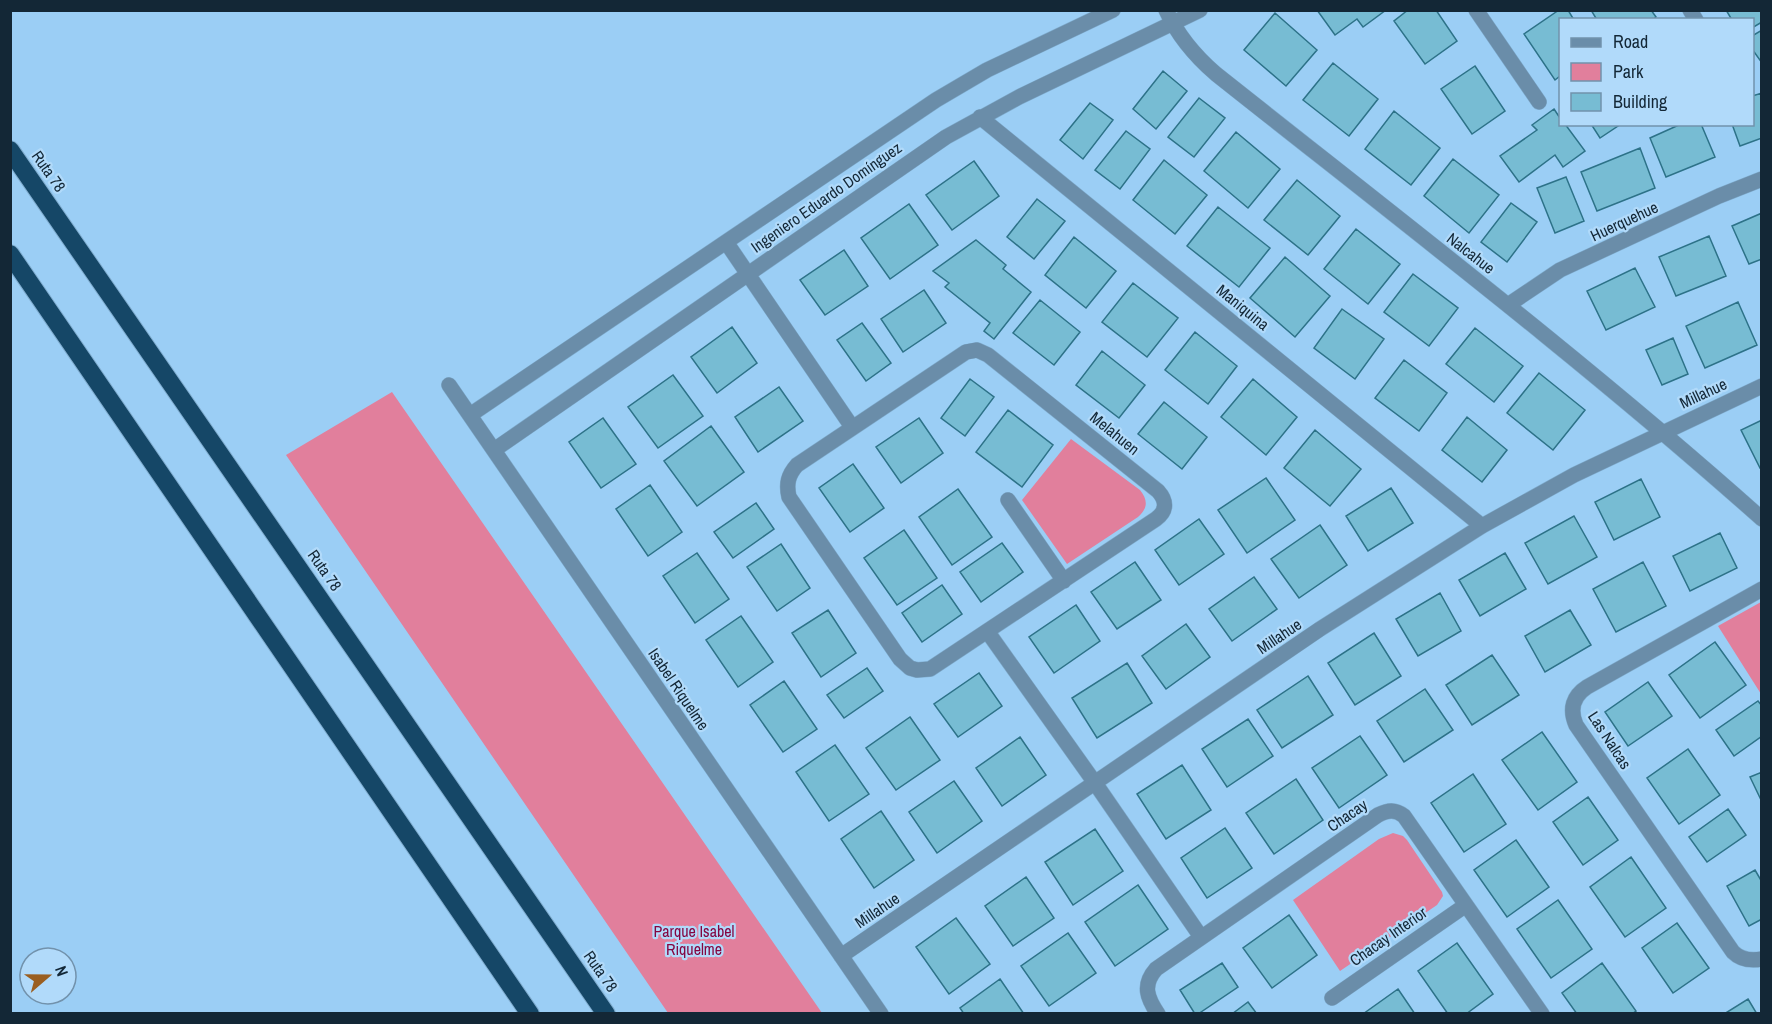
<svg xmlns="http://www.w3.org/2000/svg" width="1772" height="1024" viewBox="0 0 1772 1024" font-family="'Archivo Narrow',sans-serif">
	<rect width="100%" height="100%" fill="#9bcef5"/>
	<!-- green -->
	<path fill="#e17f9c" d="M392,392L822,1013H668L286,455Z
		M1071,439L1140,490C1148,500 1148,508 1138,517L1067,564L1022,500Z
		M1761,602V694L1718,626Z
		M1393,833L1403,836L1407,840L1442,892L1443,896L1437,905L1340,971L1293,900L1379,839Z"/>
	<!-- building -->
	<path fill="#77bcd3" stroke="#2d7288" stroke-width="1.5" d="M1317,10H1386L1363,27L1357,19L1335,35Z
		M1408,10H1436L1457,41L1425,64L1394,21Z
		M1559,10H1568L1574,20H1560V76L1555,80L1524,34Z
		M1591,10H1651L1656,17L1653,20H1597Z
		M1726,10H1762V22L1752,28V20H1732Z
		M1275,13L1317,50L1286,86L1244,50Z
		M1762,30V63L1752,49V36Z
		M1333,63L1378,99L1349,136L1303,100Z
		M1475,66L1505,111L1472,134L1441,89Z
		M1163,71L1187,91L1156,129L1133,109Z
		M1762,93V138L1740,146L1732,124H1752V96Z
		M1199,98L1225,118L1194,157L1168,137Z
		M1090,103L1113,120L1083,159L1060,140Z
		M1554,109L1560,118V124H1565L1585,151L1563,167L1555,155L1519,182L1500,156L1537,130L1532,125Z
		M1394,111L1440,148L1411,185L1365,149Z
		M1591,124H1621L1600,138Z
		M1681,124H1701L1715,157L1666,177L1650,138Z
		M1126,131L1150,149L1120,189L1095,170Z
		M1236,132L1280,169L1248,208L1204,171Z
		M1640,148L1655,188L1597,211L1581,172Z
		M1453,159L1499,195L1469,233L1424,196Z
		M1164,160L1207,195L1175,234L1133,200Z
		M974,161L999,196L952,230L926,195Z
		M1566,177L1584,221L1555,233L1537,188Z
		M1297,180L1340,216L1308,255L1264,220Z
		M1037,199L1065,221L1034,259L1007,237Z
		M1511,203L1537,222L1507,262L1481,242Z
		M909,204L938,245L890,279L861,238Z
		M1218,207L1270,248L1239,287L1187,246Z
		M1762,213V259L1749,264L1732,226Z
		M1356,229L1400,264L1368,304L1324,269Z
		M1709,236L1726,276L1676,296L1659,257Z
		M1074,237L1116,271L1086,308L1045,275Z
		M976,240L1006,265L1003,269L1031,292L994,339L984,331L990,323L945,287L949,283L933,271Z
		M844,250L868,286L825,315L800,280Z
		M1285,257L1330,296L1295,337L1250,298Z
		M1635,268L1655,307L1606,330L1587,291Z
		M1413,274L1458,308L1429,346L1384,312Z
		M1133,283L1178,318L1147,357L1102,322Z
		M924,290L946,323L903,352L881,319Z
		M1040,300L1080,332L1054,365L1013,333Z
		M1738,302L1757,345L1705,368L1686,326Z
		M1342,309L1384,339L1355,379L1314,348Z
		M862,323L891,363L866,381L837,340Z
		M732,327L757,363L717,393L691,357Z
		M1475,328L1523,366L1494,402L1446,364Z
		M1195,332L1237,366L1208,404L1165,370Z
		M1673,338L1688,374L1662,385L1646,350Z
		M1102,351L1145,385L1119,418L1076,385Z
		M1404,360L1447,393L1419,431L1375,398Z
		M1539,373L1585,410L1553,450L1507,413Z
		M673,375L703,416L658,448L628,407Z
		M970,379L994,397L965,436L941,418Z
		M1253,379L1297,417L1266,455L1221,417Z
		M779,387L803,421L758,452L735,417Z
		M1164,402L1207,437L1182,469L1138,434Z
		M1008,410L1053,445L1022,487L976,452Z
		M1467,417L1507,450L1482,482L1442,450Z
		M603,418L636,464L601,488L569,442Z
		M919,418L943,453L901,483L876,447Z
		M1762,420V467L1760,468L1741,430Z
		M711,426L744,472L697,506L664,461Z
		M1315,430L1361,469L1330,506L1284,468Z
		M853,464L884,508L850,532L819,488Z
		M1266,478L1295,520L1247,553L1218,510Z
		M1641,479L1660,517L1614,540L1595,502Z
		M650,485L682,532L648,556L616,509Z
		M1391,488L1413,523L1368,551L1346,516Z
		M958,489L992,537L952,565L919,517Z
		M756,503L774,529L733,558L714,532Z
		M1574,516L1597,557L1548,584L1525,543Z
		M1199,519L1224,554L1179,585L1155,550Z
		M1320,525L1347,565L1299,598L1271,559Z
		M904,530L937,578L897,605L864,558Z
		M1720,533L1737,568L1690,591L1673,556Z
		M1002,543L1023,572L981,602L960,572Z
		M781,544L810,588L777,611L747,567Z
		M697,553L729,599L695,623L663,576Z
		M1505,553L1526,589L1480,616L1459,580Z
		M1135,562L1161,600L1117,629L1091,592Z
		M1643,562L1666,606L1616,632L1593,589Z
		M1254,577L1277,609L1232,641L1209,609Z
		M942,585L962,614L922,642L902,613Z
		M1440,593L1461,631L1418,656L1396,619Z
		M1076,605L1100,641L1054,673L1029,637Z
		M828,610L856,653L821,677L792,633Z
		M1570,610L1591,645L1545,672L1525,636Z
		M741,616L773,662L738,687L706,640Z
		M1186,624L1210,657L1166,689L1142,656Z
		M1374,633L1401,676L1355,705L1328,663Z
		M1715,642L1746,685L1700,718L1669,675Z
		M1492,655L1519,695L1472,725L1446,685Z
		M1127,663L1152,703L1097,738L1072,698Z
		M867,668L883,691L844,718L827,695Z
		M979,673L1002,706L958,737L934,704Z
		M1308,676L1333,715L1282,748L1257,710Z
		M784,681L817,729L783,752L750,705Z
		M1648,682L1672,716L1628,746L1605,712Z
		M1425,689L1453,730L1404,762L1377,721Z
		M1758,701L1762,706V736L1734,756L1716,730Z
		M910,717L940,760L896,790L866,748Z
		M1248,719L1273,756L1227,787L1202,749Z
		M1542,732L1577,782L1538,810L1502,760Z
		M1360,736L1387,775L1339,808L1312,768Z
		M1020,737L1046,775L1002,806L976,768Z
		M835,745L869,794L829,821L796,772Z
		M1688,749L1720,795L1679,824L1647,778Z
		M1182,765L1211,810L1166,839L1137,794Z
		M1762,772V802L1750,777Z
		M1473,774L1506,824L1464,852L1431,803Z
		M1296,779L1323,820L1274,854L1246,813Z
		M954,781L982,821L937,853L909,812Z
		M1588,797L1618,840L1583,865L1553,822Z
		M1728,809L1746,835L1707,862L1689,837Z
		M881,811L914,860L874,888L841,839Z
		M1225,828L1252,868L1207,898L1181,858Z
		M1095,829L1123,871L1073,905L1045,862Z
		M1516,840L1549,887L1507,917L1474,870Z
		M1631,857L1666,908L1625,937L1590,887Z
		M1755,870L1762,882V919L1749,926L1727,886Z
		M1026,877L1054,918L1013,946L985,906Z
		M1138,885L1168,929L1115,966L1085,922Z
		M1558,900L1592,949L1551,978L1517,929Z
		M1289,915L1317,955L1272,988L1243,948Z
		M956,918L990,964L949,994L916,947Z
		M1677,923L1709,968L1673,993L1642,948Z
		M1068,933L1096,973L1049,1006L1021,966Z
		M1457,943L1493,994L1466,1014H1448L1418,971Z
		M1222,963L1238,987L1198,1014H1195L1180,990Z
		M1602,963L1636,1011L1632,1014H1577L1562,993Z
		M1000,979L1024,1014H964L960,1008Z
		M1398,989L1415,1014H1363Z
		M1748,999L1757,1014H1724Z
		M1248,1002L1257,1014H1232Z"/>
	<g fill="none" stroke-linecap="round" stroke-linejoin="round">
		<defs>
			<path id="minor" d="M1166,10C1178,36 1195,56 1216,74C1400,220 1587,363 1762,519
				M1476,10L1539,102
				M1690,10L1696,20
				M980,117L1482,526
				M726,242L852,427
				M1508,305L1560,270L1719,196L1762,179
				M977,350L988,355L1158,491C1167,501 1167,511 1156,519L930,669L917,670L910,668L900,659L789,497C786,484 788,475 797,465L960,356L966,352Z
				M449,385L881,1014
				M470,415L936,100L987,70L1113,10
				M494,450L946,137L1019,97L1200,10
				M1008,500L1064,581
				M1762,589L1587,687C1573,696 1569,709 1576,725L1733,952C1741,960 1751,961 1762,959
				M987,631L1095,783L1201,937
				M841,956L1320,629L1482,526L1574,475L1762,386
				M1332,998L1466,905
				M1158,1014C1147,998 1142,985 1156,969L1378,815C1388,810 1395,809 1404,816L1542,1014"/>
			<path id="highway" d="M10,150L606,1014
				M10,254L530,1014"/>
		</defs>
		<!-- minor casing -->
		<use href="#minor" stroke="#80adcf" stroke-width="16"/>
		<!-- highway casing -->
		<use href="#highway" stroke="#80adcf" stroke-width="20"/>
		<!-- minor -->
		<use href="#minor" stroke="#6a8da9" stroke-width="15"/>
		<!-- highway -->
		<use href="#highway" stroke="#154767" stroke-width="18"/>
	</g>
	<g text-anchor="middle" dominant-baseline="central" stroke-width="4.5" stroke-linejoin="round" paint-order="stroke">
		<!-- street labels -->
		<g font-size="16" fill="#132736" stroke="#b1dafa">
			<text transform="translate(49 171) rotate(55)">Ruta 78</text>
			<text transform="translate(826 197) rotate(-35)">Ingeniero Eduardo Domínguez</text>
			<text transform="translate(1624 221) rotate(-25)">Huerquehue</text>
			<text transform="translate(1471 253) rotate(38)">Nalcahue</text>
			<text transform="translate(1243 307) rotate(39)">Maniquina</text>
			<text transform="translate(1703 393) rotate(-25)">Millahue</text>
			<text transform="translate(1115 433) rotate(39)">Melahuen</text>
			<text transform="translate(325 570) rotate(55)">Ruta 78</text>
			<text transform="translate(1279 636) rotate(-34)">Millahue</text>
			<text transform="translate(679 689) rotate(56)">Isabel Riquelme</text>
			<text transform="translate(1610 740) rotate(57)">Las Nalcas</text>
			<text transform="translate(1347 815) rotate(-34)">Chacay</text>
			<text transform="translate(877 910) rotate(-34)">Millahue</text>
			<text transform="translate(1388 936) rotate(-35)">Chacay Interior</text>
			<text transform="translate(601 971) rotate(55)">Ruta 78</text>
		</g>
		<!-- park labels -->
		<g font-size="16" fill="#840641" stroke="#b1dafa">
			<text x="694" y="931">Parque Isabel<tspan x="694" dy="18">Riquelme</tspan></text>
		</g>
	</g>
	<!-- border -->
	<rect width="1772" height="1024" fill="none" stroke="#132736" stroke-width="24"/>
	<!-- legend -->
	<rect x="1559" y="18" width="195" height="108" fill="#b1dafa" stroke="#7292ac" stroke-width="1.5"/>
	<rect x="1571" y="38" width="30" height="9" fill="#6a8da9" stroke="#7292ac" stroke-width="1.5"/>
	<text x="1613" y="48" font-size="18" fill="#132736">Road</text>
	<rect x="1571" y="63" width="30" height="18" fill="#e17f9c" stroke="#7292ac" stroke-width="1.5"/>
	<text x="1613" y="78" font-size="18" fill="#132736">Park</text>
	<rect x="1571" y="93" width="30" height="18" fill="#77bcd3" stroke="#7292ac" stroke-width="1.5"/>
	<text x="1613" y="108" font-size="18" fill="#132736">Building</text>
	<!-- north arrow -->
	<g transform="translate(48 976) rotate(70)"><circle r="28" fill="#b1dafa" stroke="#7292ac" stroke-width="1.5"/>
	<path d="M0-4.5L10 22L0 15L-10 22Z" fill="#9a5e20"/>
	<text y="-9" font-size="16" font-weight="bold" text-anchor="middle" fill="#132736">N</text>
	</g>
</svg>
